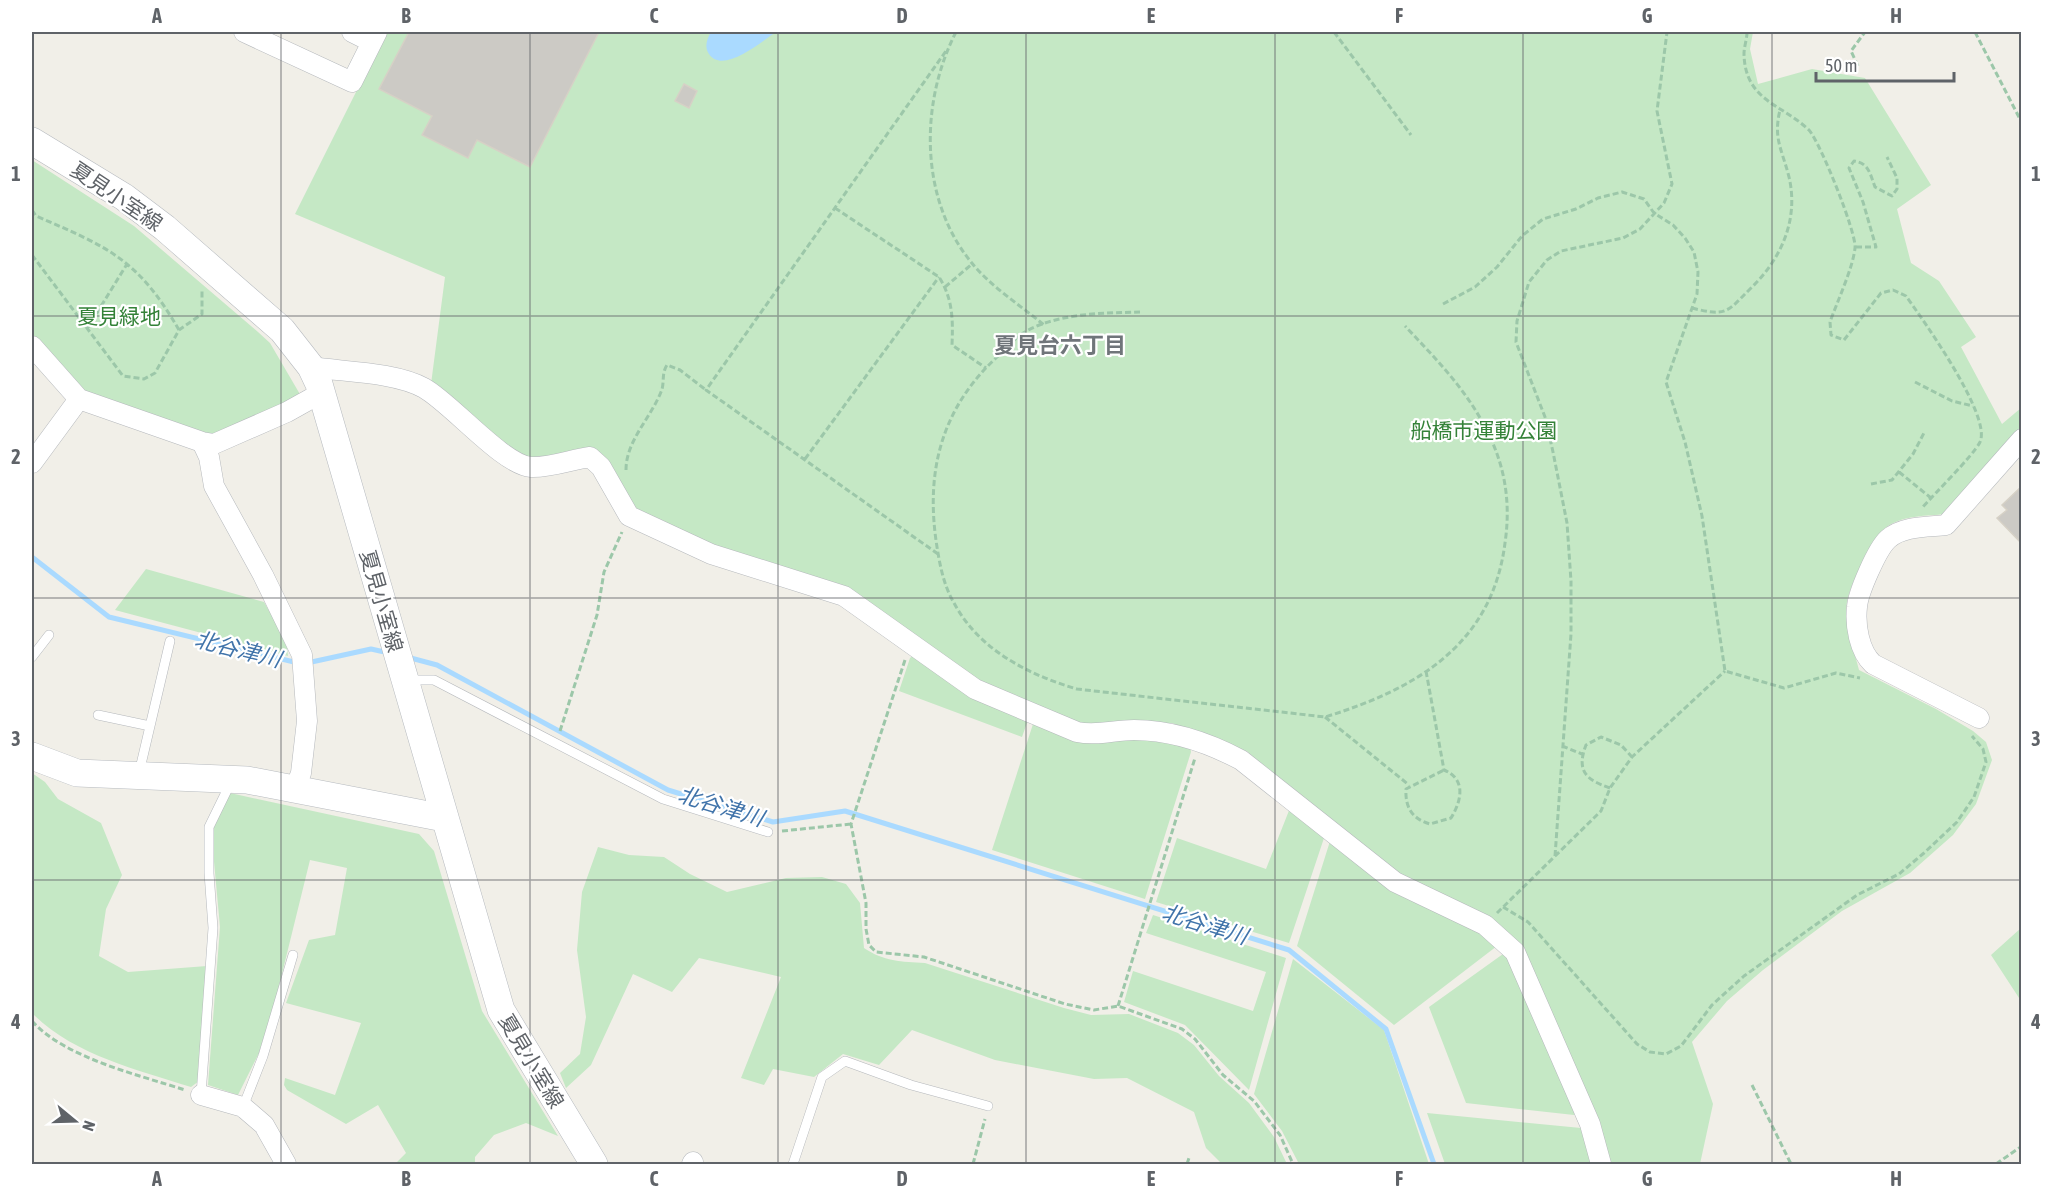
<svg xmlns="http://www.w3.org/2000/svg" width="2053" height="1196" viewBox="0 0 2053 1196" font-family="'Asap Condensed','Noto Sans JP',sans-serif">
	<rect width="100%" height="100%" fill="#f1efe8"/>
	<!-- green -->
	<path fill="#c5e8c5" d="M386,32H1753L1750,49L1758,84L1812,69L1865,78L1931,185L1897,209L1911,263L1939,281L1976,337L1961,347L2002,424L2021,408V427L1946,514C1926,516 1905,515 1888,526C1874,534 1850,585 1847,602C1843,624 1854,649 1859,670L1936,709L1973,731L1986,742L1992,760L1976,804L1953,835L1910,873L1842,911L1763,970L1727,1001L1692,1042L1713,1104L1700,1164H1607L1517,942L1398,876L1260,769L1248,752L1172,723L1086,728L973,678L869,605L691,539L664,521L636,510L609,468L527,462L431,384L445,277L295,214Z
		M32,160L134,226L258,332L270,343L301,396L213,436L87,395L32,336Z
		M146,569L264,602L286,641L288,656L115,610Z
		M915,654L1028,720L1022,737L899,691L910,658Z
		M1034,721L1165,736L1190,745L1191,752L1145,899L992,850Z
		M32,773L45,782L58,799L101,823L122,875L106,909L99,956L128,972L207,966L199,1081L191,1087C137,1070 72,1054 32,1013Z
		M230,793L419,834L434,851L482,1011L558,1136L526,1123L494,1135L475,1157V1164H395L406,1153L378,1105L346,1124L287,1090L284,1085L285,1078L335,1095L361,1023L286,1003L309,940L335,935L347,868L310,860L276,998L259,1053L238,1095L208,1085L220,927L211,829Z
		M1290,808L1325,835L1289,943L1156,902L1177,838L1266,869Z
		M1331,838L1492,937L1497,946L1394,1025L1297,946Z
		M598,847L629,855L664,857L690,874L727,892L786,878L822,877L846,884L860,903L864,948C883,961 902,962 925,963L1064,1008L1091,1015L1129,1014L1178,1033L1194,1045L1219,1076L1249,1103L1274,1137L1287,1164H1222L1206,1148L1194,1112L1127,1078L1094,1079L995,1060L912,1030L879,1065L843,1054L814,1077L773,1069L764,1085L741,1078L781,977L699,958L672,992L633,974L591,1065L566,1088L560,1073L580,1054L586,1017L577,950L582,892Z
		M1153,915L1286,958L1249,1090L1185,1025L1124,1002L1133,971L1253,1011L1266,972L1146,933Z
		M2021,928V1001L1991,955Z
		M1503,954L1511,962L1576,1109L1574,1115L1466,1103L1429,1007Z
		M1293,959L1384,1030L1429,1164H1299L1282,1131L1254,1094Z
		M1427,1113L1581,1128L1587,1132L1595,1164H1445Z"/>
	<!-- water -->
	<path fill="#aadaff" d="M711,32H776C762,41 723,75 709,54C704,47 707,39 711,32Z"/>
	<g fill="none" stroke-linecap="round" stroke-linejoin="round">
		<!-- stream -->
		<path stroke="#aadaff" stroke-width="5" d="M32,557L109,617L298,663
			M407,657L437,665L668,790L773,822L845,811L1289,950L1386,1029L1434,1164
			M307,663L371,649L389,653"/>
	</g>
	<!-- building -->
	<path fill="#cccac5" stroke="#d6d1c6" stroke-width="1.5" d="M409,32H599L530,167L477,140L468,158L422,135L432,116L379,89Z
		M684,84L697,91L689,108L675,101Z
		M2022,486V544L1997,518L2007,510L2002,505Z"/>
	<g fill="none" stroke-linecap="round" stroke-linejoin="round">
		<defs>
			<path id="lane" d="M32,657L49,635
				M409,680H434L663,799L768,832
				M98,715L150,726
				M139,773L170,641
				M201,1095L213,928L209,873V827L231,782
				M243,1107L263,1056L293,955
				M793,1164L822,1077L845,1061L911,1085L988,1106"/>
			<path id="street" d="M244,32L352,82L377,32
				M352,32L372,42
				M32,346L79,399L202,442L209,457L214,486L263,575L302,655L307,721L301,773L295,789
				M311,367C344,372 395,372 424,388C451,403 503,465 531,467C550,468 570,460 590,457L601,467L629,516L711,554L844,596L975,689L1077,732C1097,736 1114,730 1134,730C1172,730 1207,742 1241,760L1395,882L1485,925L1515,952L1590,1124L1601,1164
				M202,442L214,444L287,412L321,393
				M32,463L79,399
				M1979,718L1873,664C1859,651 1855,625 1857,607C1858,593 1877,549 1888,539C1902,526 1927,527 1946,525L2022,439
				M201,1095L243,1107L264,1125L286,1164
				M692,1164L693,1162"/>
			<path id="secondary" d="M32,141L124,197L165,228L282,330L311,367L319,384L501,1010L594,1164
				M32,756L77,773L247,780L444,818"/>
		</defs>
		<!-- lane casing -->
		<use href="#lane" stroke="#b5b8bc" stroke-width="10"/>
		<!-- street casing -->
		<use href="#street" stroke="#b5b8bc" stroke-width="21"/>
		<!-- secondary casing -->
		<use href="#secondary" stroke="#b6babf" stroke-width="28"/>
		<!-- path -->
		<path stroke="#9cc7a9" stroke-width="3" stroke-dasharray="6 3" stroke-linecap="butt" d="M956,32C920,102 919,198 971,262C990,286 1020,305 1044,325
			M1334,32L1411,135
			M1747,32C1747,39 1744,47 1744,54C1745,101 1782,104 1809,130C1820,142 1857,234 1855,248C1853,268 1837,302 1830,322L1831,335L1844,340L1881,293L1893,290L1906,296C1923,320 1992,416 1980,442C1973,456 1934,494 1922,508
			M1975,32L2022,123
			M1858,66L1851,51L1865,32
			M835,208L939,277C953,299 953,320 952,345L986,368
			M32,210L36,216C108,247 138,259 179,330
			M1856,247H1876L1863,202L1849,168L1854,161C1869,163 1870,174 1875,187L1892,196L1897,189V178L1887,157
			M32,255L123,376L144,379L155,373L179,330L202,314V291
			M945,287L972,264
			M1443,304L1475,287L1497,267L1522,236L1543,219L1576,209L1598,198L1622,192L1644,199L1654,213L1673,225L1685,238L1694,252L1698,272L1697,294L1666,382L1685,442L1702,516L1725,671L1784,688L1836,673L1860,678
			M1692,308C1727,317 1727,312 1751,288C1781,259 1799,220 1789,177C1782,149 1773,139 1780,110
			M1140,312C1102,313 1053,313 1020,335C1012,341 1005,350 997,357C941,409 925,472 937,547C940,566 944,586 954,603C979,650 1029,675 1077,689L1325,717C1416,689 1492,645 1505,543C1511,502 1505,465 1486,429C1466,389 1435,358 1405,326
			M87,329L127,264
			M1915,382L1952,401L1973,406
			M805,459L939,277
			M626,470C626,441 650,419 661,392C665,383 661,374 667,365L680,370L706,390
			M1899,472L1931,498
			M1871,484L1892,480L1913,454L1925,431
			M938,554L706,390L946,51
			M905,660L851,824L866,903V929L869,945L876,952L924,957L1065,1004L1094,1010L1118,1006L1182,1029L1195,1039L1223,1075L1254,1101L1280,1135L1293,1164
			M1426,671L1444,770C1466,779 1462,800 1451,818L1430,824C1412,819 1405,807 1406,789L1444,770
			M1325,717L1409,785
			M560,731L597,615L604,572L622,532
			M1562,746L1582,754
			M1610,788C1586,780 1576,771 1586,745L1601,737L1621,745L1632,757
			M782,831L851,824
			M1555,856L1571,634V581L1567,523L1553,452L1545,417L1516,342L1517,321L1529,282L1547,260L1561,251L1623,238L1640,229L1664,203L1672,184L1657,111L1667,32
			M1503,907L1528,922L1637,1044L1650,1052L1666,1054L1681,1046L1712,1005L1744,976L1857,895L1899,874L1924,853L1957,822L1974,797L1986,762L1983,749L1972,736
			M1497,913L1601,811L1610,788L1632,757L1725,671
			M1118,1006L1195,758
			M32,1021C65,1058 139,1075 185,1090
			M1752,1085L1791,1164
			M973,1164L985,1119
			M1187,1164L1189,1158
			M1996,1164L2022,1146"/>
		<!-- lane -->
		<use href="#lane" stroke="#fff" stroke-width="9"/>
		<!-- street -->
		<use href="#street" stroke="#fff" stroke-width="20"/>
		<!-- secondary -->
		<use href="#secondary" stroke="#fff" stroke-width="27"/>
	</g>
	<!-- grid -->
	<path fill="none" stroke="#5f6368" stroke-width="1.5" stroke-opacity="0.55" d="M281,32V1164M530,32V1164M778,32V1164M1026,32V1164M1275,32V1164M1523,32V1164M1772,32V1164M32,316H2022M32,598H2022M32,880H2022"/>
	<g text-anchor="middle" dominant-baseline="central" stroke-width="4.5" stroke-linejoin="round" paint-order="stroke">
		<!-- street labels -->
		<g font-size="21" fill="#5f6368" stroke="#fff">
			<text transform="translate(117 196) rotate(34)">夏見小室線</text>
			<text transform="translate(382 601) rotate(74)">夏見小室線</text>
			<text transform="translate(532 1061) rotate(59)">夏見小室線</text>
		</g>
		<!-- park labels -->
		<g font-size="21" fill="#348238" stroke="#fff">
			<text x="119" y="316">夏見緑地</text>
			<text x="1484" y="430">船橋市運動公園</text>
		</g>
		<!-- neighbourhood labels -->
		<g font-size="22" font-weight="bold" fill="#70757a" stroke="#fff">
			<text x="1060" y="345">夏見台六丁目</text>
		</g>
		<!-- water labels -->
		<g font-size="22" font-style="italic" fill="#4174aa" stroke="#fff">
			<text transform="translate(238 649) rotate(14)">北谷津川</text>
			<text transform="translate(721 806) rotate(17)">北谷津川</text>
			<text transform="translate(1205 924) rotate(17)">北谷津川</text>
		</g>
	</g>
	<!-- border -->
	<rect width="2053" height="1196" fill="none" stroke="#ffffff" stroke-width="66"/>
	<!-- north arrow -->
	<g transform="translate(75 1121) rotate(109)" stroke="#ffffff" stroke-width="4.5" paint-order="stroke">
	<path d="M0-4.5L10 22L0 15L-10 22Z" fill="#5f6368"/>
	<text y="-9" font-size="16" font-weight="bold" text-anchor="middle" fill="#5f6368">N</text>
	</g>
	<!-- scale -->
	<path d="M1816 72v9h138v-9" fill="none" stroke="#5f6368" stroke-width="3"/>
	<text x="1825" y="72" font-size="18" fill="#5f6368" stroke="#ffffff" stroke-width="4.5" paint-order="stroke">50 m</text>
	<rect x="33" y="33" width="1987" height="1130" fill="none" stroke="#5f6368" stroke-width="2"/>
	<g font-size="20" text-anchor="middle" font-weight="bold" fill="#5f6368">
		<text x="157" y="23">A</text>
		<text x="406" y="23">B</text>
		<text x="654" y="23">C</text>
		<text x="902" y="23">D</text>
		<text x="1151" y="23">E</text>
		<text x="1399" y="23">F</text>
		<text x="1647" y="23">G</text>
		<text x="1896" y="23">H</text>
		<text x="16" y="181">1</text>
		<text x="2036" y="181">1</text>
		<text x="16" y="464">2</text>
		<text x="2036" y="464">2</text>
		<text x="16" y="746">3</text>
		<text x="2036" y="746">3</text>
		<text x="16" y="1029">4</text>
		<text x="2036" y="1029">4</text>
		<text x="157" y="1186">A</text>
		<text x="406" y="1186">B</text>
		<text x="654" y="1186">C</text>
		<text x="902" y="1186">D</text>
		<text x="1151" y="1186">E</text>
		<text x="1399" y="1186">F</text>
		<text x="1647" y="1186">G</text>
		<text x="1896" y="1186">H</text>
	</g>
</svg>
